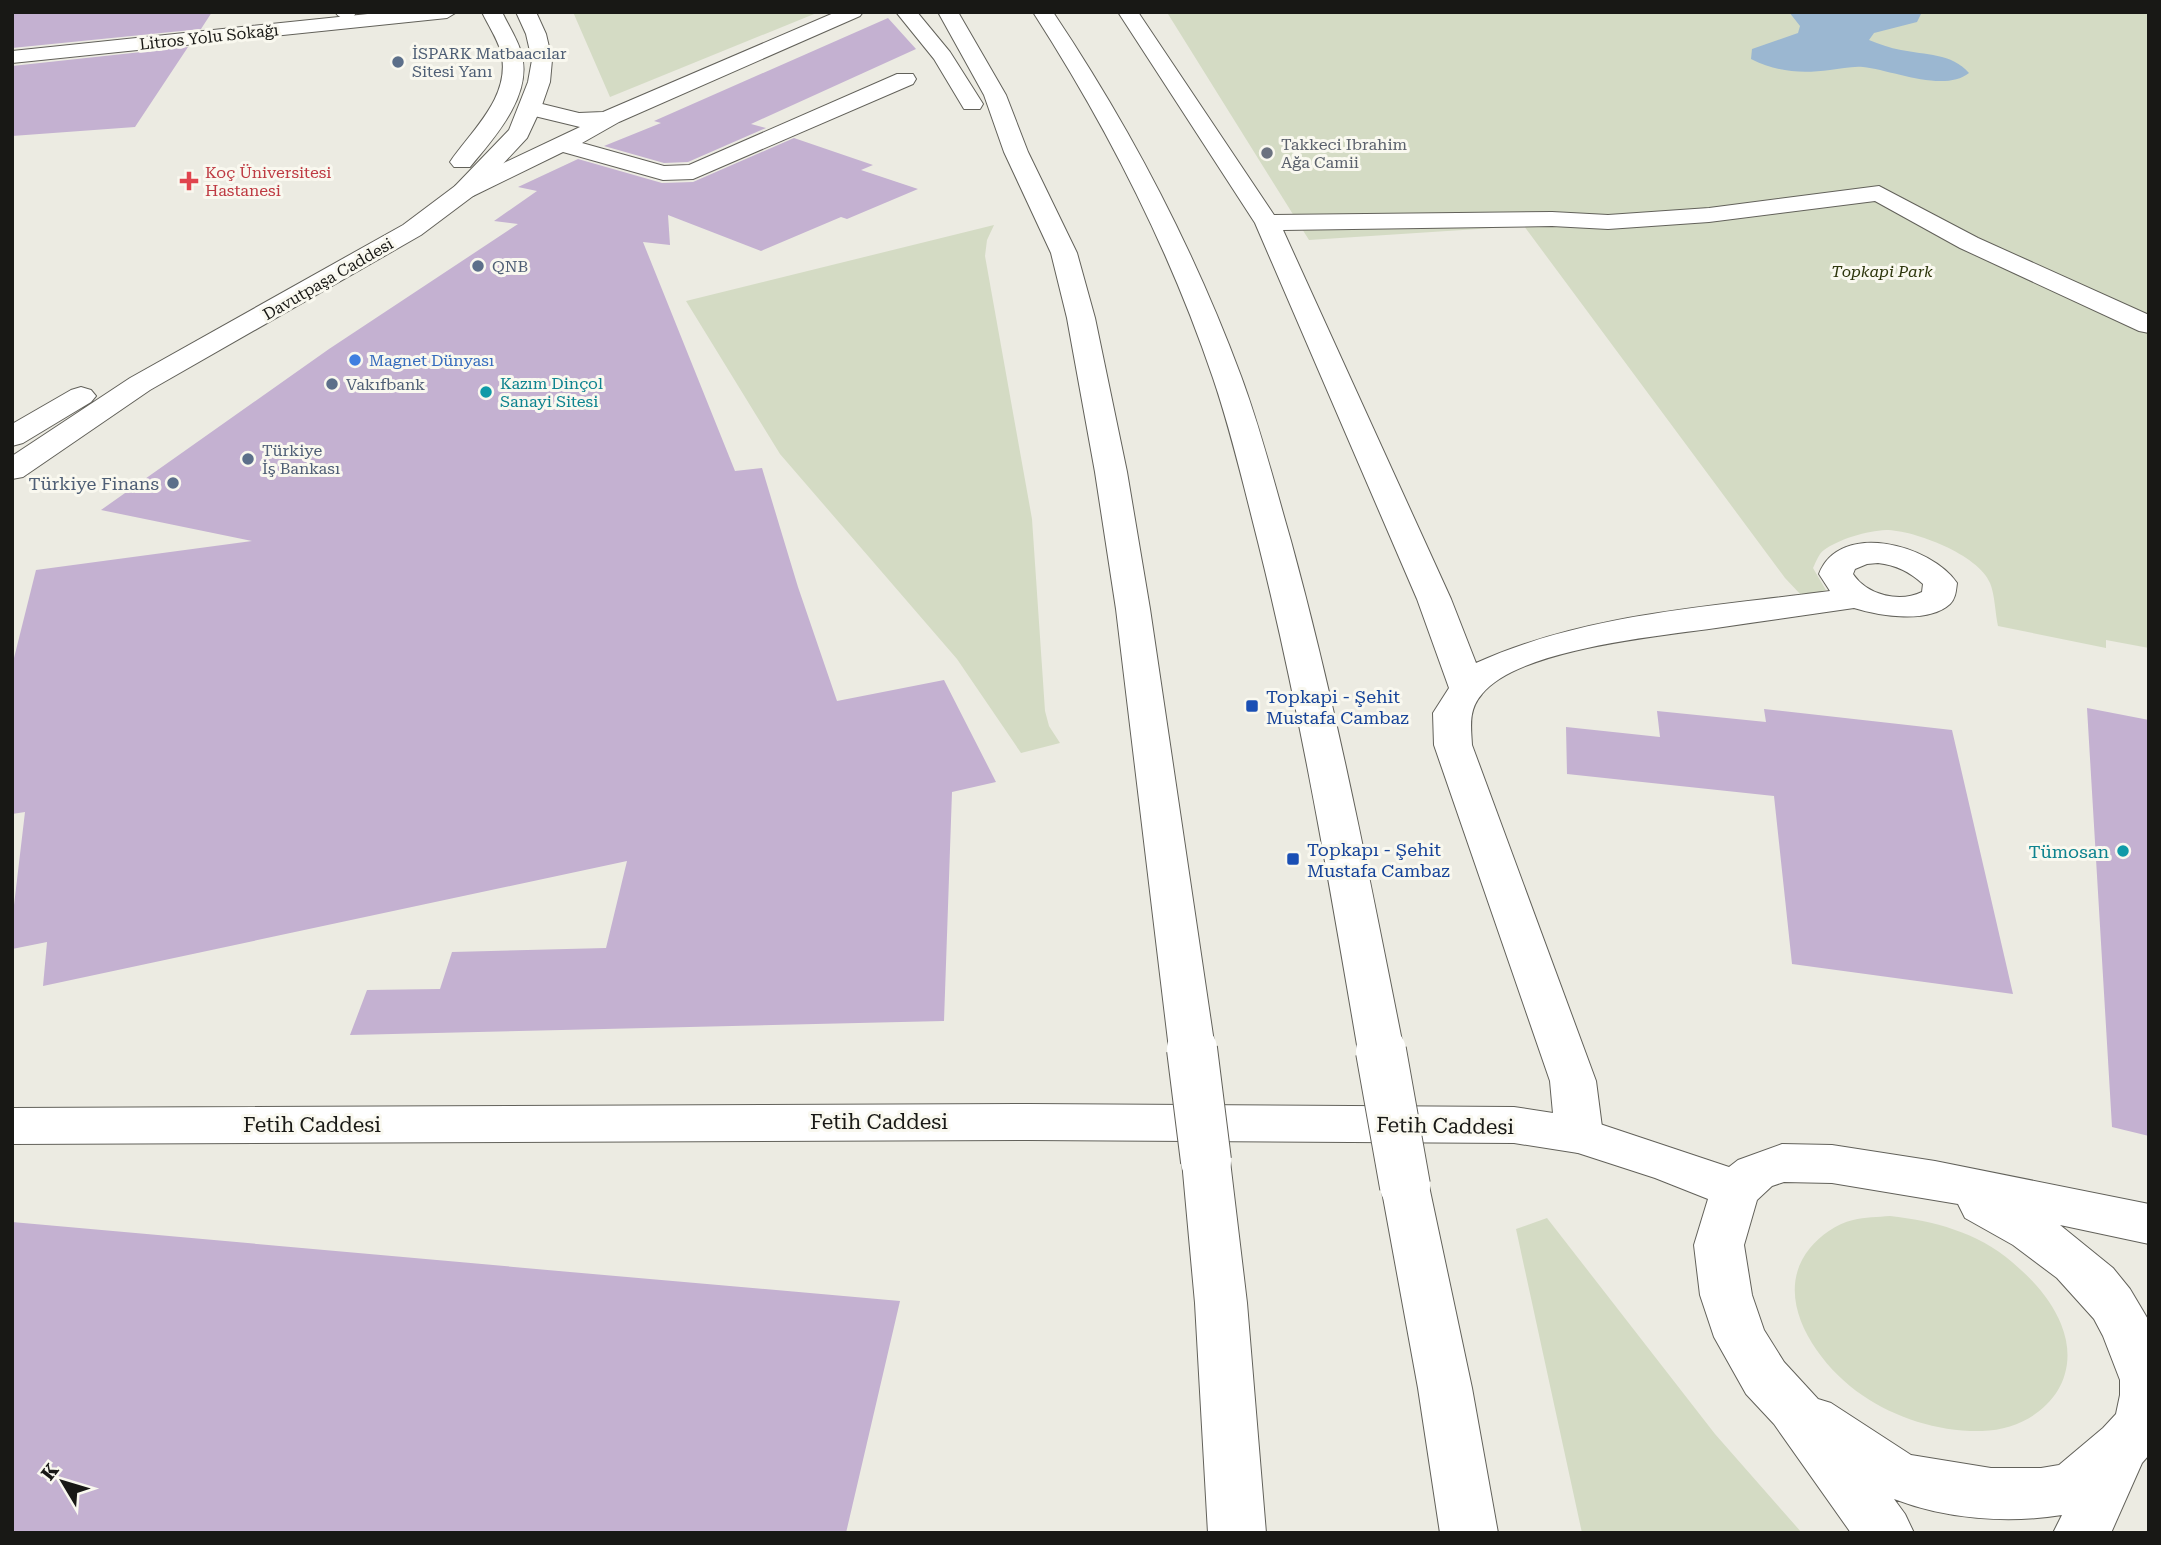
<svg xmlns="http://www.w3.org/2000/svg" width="2161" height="1545" viewBox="0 0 2161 1545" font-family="'Roboto Serif',serif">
	<rect width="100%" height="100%" fill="#ecebe2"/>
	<!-- green -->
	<path fill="#d4dbc4" d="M573,12H819L610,97Z
		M1346,12H2149V648L2106,640V648L1998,626C1995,613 1995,595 1990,583C1979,555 1914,530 1886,530C1867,531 1839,539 1824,550C1819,553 1816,562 1813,568L1827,592L1802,596L1785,578L1524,226L1309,240L1168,14Z
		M994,225L987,240L985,256L1032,519L1045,711L1049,726L1060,743L1021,753L957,659L780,454L686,301Z
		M1890,1216C1934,1221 1977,1232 2012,1262C2032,1279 2051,1299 2061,1324C2085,1383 2039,1429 1982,1431C1940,1432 1897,1419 1862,1395C1819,1366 1769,1298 1810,1248C1821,1235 1836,1224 1853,1220C1865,1217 1878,1217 1890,1216Z
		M1547,1218L1715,1434L1802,1533H1582L1516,1229Z"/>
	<!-- water -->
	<path fill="#9bb7d1" d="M1789,12H1918L1921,14L1917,22L1874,33L1869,40C1879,44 1890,48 1901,50C1925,55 1952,53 1969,73C1944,93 1892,70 1863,67C1852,66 1841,69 1830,70C1801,74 1777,72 1751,59L1752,49L1798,33L1800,26Z"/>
	<!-- building -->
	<path fill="#c4b1d1" d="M12,12H212L201,29L12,48Z
		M888,18L916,49L751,124L766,128L688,162L664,163L604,146L661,123L654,121Z
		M188,47L135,127L12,136V66Z
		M794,138L873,165L861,170L918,189L847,219L841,217L761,251L668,215L670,245L643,242L735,471L762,468L798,587L837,701L944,680L996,782L952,792L944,1021L350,1035L367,990L440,989L452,952L606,948L627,861L43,986L47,942L12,949V922L25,812L12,814V666L36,570L252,541L101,510L329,349L518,224L494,221L537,191L518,187L578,159L662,183L693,182Z
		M2087,708L2149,720V1136L2112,1127Z
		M1764,709L1952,730L2013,994L1792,964L1774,796L1567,774L1566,727L1660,737L1657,711L1766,722Z
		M12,1222L570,1272L900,1301L846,1533H12Z"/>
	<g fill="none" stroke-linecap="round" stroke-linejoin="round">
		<defs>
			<path id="street" d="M335,12H355L356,13L353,17C345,19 340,19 335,12Z
				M836,12H863L860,16L619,122L582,143L664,166L689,165L897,74H913L916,79L913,84L693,179L663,180L563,152L473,196L464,198L455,196L452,191L455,186L580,127L522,113L519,108L522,103L530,101L579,113L603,112Z
				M1118,12H1138L1274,215L1552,212L1608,215L1709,208L1879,186L1978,238L2149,315V333L2139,331L1960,248L1875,201L1709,222L1608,229L1552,226L1283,230L1451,599L1476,663C1586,613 1712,607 1830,591L1819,574C1840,520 1931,545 1957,583C1956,590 1956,598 1950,604C1928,624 1880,616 1854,608C1808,615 1762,621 1716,628C1659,636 1518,649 1482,694C1468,710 1471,726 1472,745L1596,1081L1603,1135L1596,1148L1579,1153L1562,1148L1555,1135L1550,1081L1434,745L1433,713L1449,688L1417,599L1255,223ZM1878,563C1896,565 1910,572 1923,584L1922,592C1899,603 1867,595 1853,574L1855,569L1867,564Z"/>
			<path id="secondary" d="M387,12H457L447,18L12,63V51Z"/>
			<path id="primary" d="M482,12H502C508,25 517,38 521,52C534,94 495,137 470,167H454L450,162C472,130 512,96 501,52C497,38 488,25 482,12Z
				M516,12H536L546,34L552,60L550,82L541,108L527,138L473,196L421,235L150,390L23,477L12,479V456L130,378L403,225L455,186L509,130L528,82L532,60L526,34Z
				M81,387L91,390L96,396L91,402L23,443L12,446V424L71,390Z
				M1029,1104L1514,1107L1579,1117L1729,1167L1738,1160L1782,1144L1832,1145L1935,1161L2149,1204V1244L2060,1225L2113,1268L2130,1289L2149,1321V1455L2142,1463L2111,1533H2053L2062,1515C2007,1524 1946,1519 1894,1499L1905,1514L1914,1533H1851L1774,1424L1746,1394L1714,1337L1700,1295L1694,1245L1708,1199L1655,1178L1578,1153L1514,1143L1029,1140L12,1144V1108ZM1784,1182L1832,1183L1958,1204L1965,1218L2013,1245L2057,1278L2094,1319L2103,1336L2120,1380V1395L2116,1414L2103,1428L2059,1465L2041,1468H1991L1911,1455L1831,1403L1818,1399L1784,1362L1764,1330L1752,1295L1744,1245L1757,1200L1772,1186Z"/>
			<path id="highway" d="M896,12H917L950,52L983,104L980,109H964L934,59Z
				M938,12H958L1006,95L1028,152L1077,253L1095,318L1127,472L1150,609L1215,1049L1208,1061L1192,1065L1176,1061L1169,1049L1116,609L1095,472L1067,318L1051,253L1004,152L984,95Z
				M1033,12H1053C1130,127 1193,247 1241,376C1261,430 1275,486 1291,541C1337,709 1370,880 1404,1051L1397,1063L1381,1067L1365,1063L1358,1051C1329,881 1300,710 1258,542C1244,487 1231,431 1213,378C1169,248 1107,127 1033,12Z
				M1206,1143L1223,1148L1230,1161L1247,1303L1266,1533H1208L1195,1303L1182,1161L1189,1148Z
				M1405,1167L1422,1173L1429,1186L1472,1388L1498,1533H1440L1418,1388L1381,1186L1388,1173Z"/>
		</defs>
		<!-- street casing -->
		<use href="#street" stroke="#62615a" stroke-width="2"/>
		<!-- secondary casing -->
		<use href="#secondary" stroke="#62615a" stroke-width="2"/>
		<!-- primary casing -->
		<use href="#primary" stroke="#62615a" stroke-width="2"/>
		<!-- highway casing -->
		<use href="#highway" stroke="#62615a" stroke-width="2"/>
		<!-- street -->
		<use href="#street" fill="#fff" fill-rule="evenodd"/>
		<!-- secondary -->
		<use href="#secondary" fill="#fff" fill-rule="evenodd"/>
		<!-- primary -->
		<use href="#primary" fill="#fff" fill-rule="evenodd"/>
		<!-- highway -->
		<use href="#highway" fill="#fff" fill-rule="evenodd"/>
		<defs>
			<path id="highway-bridge" d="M1192,1049L1206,1161
				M1381,1051L1405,1186"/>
		</defs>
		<!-- highway-bridge casing -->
		<use href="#highway-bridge" stroke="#62615a" stroke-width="52" stroke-linecap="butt"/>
		<!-- highway-bridge -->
		<use href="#highway-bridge" stroke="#fff" stroke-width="50"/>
	</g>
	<!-- markers -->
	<g fill="#5c6f8a" stroke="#f9f8ef" stroke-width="2.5">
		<circle cx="398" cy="62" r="7"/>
		<circle cx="478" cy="266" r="7"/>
		<circle cx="332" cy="384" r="7"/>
		<circle cx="248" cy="459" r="7"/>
		<circle cx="173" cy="483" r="7"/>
	</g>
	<circle fill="#6b7280" stroke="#f9f8ef" stroke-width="2.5" cx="1267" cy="153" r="7"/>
	<path fill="#e0444e" stroke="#f9f8ef" stroke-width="2.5" d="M185.5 170.5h7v7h7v7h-7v7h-7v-7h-7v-7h7z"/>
	<circle fill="#3f7fe0" stroke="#f9f8ef" stroke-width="2.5" cx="355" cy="360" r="7"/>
	<g fill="#0f9aa8" stroke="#f9f8ef" stroke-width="2.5">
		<circle cx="486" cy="392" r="7"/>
		<circle cx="2123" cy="851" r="7"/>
	</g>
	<g fill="#1a4fb4" stroke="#f9f8ef" stroke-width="2.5">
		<rect x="1245" y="699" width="14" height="14" rx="3.5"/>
		<rect x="1286" y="852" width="14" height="14" rx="3.5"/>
	</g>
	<g text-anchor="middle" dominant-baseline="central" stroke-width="6" stroke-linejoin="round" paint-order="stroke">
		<!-- far-street labels -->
		<g font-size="16" fill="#181815" stroke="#f9f8ef">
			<text transform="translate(209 37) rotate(-6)">Litros Yolu Sokağı</text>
			<text transform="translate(328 279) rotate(-30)">Davutpaşa Caddesi</text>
		</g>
		<!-- far-service labels -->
		<g font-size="16" fill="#4e5e75" stroke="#f9f8ef" text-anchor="start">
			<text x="412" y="53">İSPARK Matbaacılar<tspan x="412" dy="18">Sitesi Yanı</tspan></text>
			<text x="492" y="266">QNB</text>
			<text x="346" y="384">Vakıfbank</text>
			<text x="262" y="450">Türkiye<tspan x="262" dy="18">İş Bankası</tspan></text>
		</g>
		<!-- far-worship labels -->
		<g font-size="16" fill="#5b616d" stroke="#f9f8ef" text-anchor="start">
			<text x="1281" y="144">Takkeci Ibrahim<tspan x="1281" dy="18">Ağa Camii</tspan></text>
		</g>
		<!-- far-health labels -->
		<g font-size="16" fill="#be3a42" stroke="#f9f8ef" text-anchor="start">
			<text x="205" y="172">Koç Üniversitesi<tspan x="205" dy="18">Hastanesi</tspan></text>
		</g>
		<!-- far-park labels -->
		<g font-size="16" font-style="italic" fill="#2d360c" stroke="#f9f8ef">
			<text x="1882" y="271">Topkapi Park</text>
		</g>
		<!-- far-shop labels -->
		<g font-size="16" fill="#366cbe" stroke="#f9f8ef" text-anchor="start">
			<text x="369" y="360">Magnet Dünyası</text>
		</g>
		<!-- far-culture labels -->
		<g font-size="16" fill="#0d838f" stroke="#f9f8ef" text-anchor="start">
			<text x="500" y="383">Kazım Dinçol<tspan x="500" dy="18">Sanayi Sitesi</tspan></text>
		</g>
		<!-- service labels -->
		<g font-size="18" fill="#4e5e75" stroke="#f9f8ef" text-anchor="end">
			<text x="159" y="483">Türkiye Finans</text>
		</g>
		<!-- transit labels -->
		<g font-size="18" fill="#164399" stroke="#f9f8ef" text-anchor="start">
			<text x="1266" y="696">Topkapi - Şehit<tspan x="1266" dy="21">Mustafa Cambaz</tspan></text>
			<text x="1307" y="849">Topkapı - Şehit<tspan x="1307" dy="21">Mustafa Cambaz</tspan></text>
		</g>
		<!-- culture labels -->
		<g font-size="18" fill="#0d838f" stroke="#f9f8ef" text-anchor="end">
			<text x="2109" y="851">Tümosan</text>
		</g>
		<!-- near-street labels -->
		<g font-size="21" fill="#181815" stroke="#f9f8ef">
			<text x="879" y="1122">Fetih Caddesi</text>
			<text x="312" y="1125">Fetih Caddesi</text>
			<text transform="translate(1445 1126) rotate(1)">Fetih Caddesi</text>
		</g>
	</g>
	<!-- border -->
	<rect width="2161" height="1545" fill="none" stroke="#181815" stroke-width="28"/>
	<!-- north arrow -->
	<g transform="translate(63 1482) rotate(308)" stroke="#f9f8ef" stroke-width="5" paint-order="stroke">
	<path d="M0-5L12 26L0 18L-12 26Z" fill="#181815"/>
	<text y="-10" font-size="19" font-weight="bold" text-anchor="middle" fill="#181815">K</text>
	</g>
</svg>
